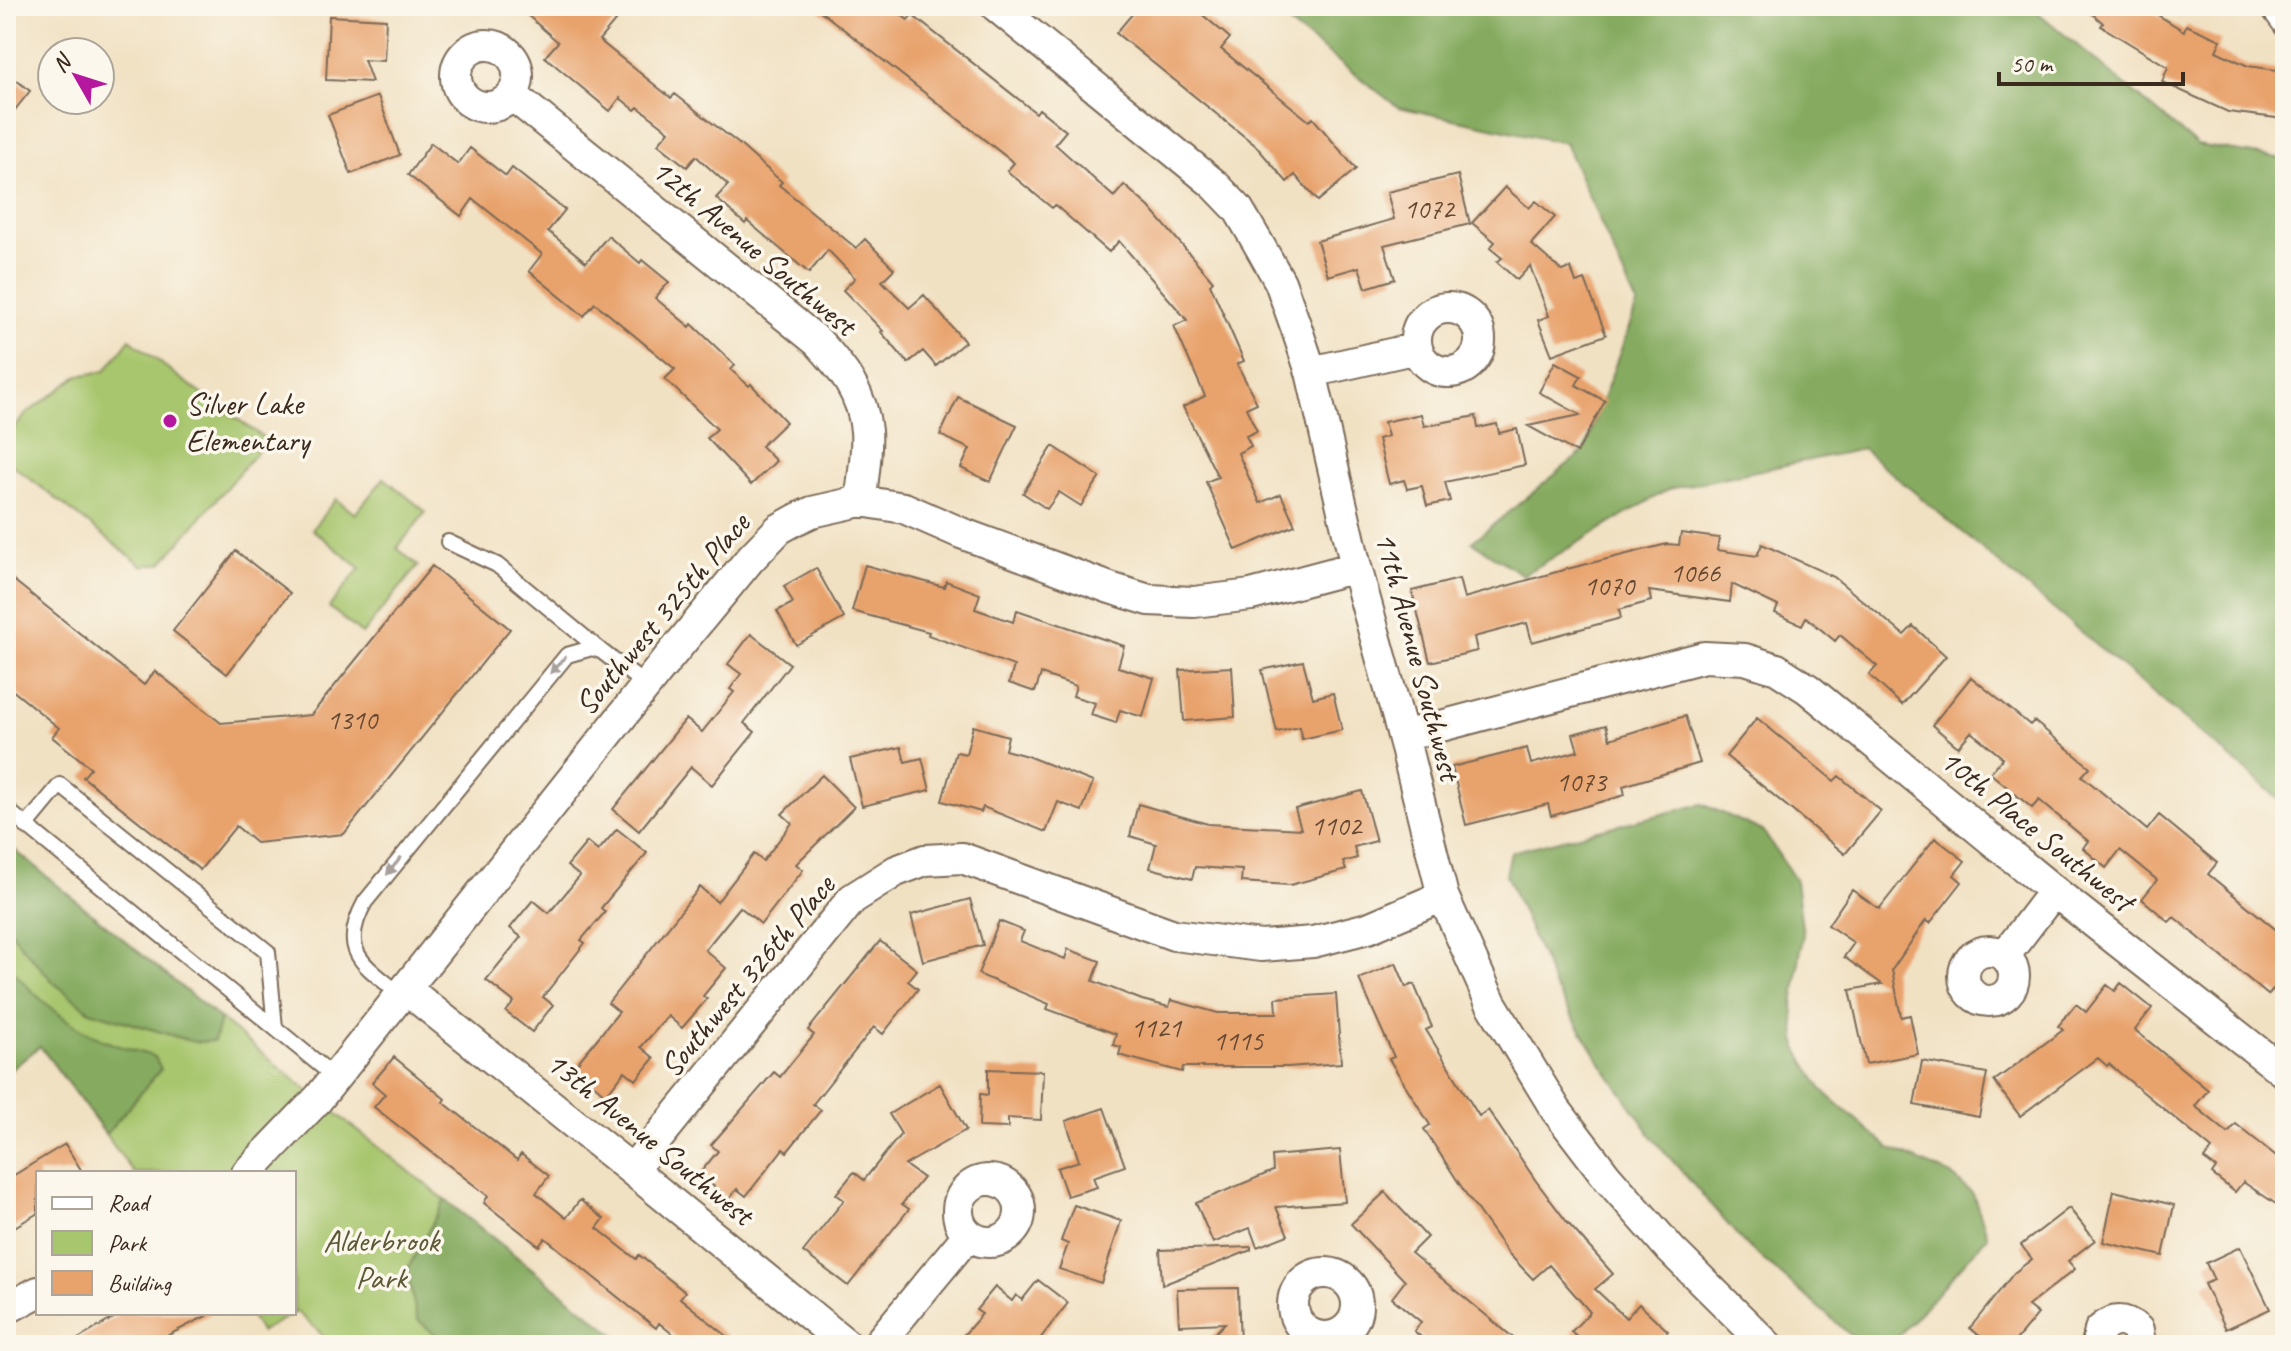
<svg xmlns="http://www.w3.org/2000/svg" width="2291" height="1351" viewBox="0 0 2291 1351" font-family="Caveat,sans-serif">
	<rect width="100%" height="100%" fill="#fbf7ec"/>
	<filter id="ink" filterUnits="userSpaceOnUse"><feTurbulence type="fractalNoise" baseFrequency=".0125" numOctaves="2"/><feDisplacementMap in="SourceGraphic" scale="16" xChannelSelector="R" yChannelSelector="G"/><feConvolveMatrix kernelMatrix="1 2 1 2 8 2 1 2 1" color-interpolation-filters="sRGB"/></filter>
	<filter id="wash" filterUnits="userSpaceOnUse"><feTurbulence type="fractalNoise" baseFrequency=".006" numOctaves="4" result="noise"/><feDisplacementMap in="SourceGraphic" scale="32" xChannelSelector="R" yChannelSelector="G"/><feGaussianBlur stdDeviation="1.8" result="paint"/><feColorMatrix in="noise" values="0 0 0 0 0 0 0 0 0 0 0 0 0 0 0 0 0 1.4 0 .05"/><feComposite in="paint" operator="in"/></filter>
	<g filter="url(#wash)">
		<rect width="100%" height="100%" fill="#f1e1c3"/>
		<!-- green -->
		<path fill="#a8c66e" stroke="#727846" stroke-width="2" d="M130,339L181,379L267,440L162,563L143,566L6,460V438L26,414L78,376L105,371Z
			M384,478L426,512L397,548L418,566L362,634L329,607L360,568L312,529L336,499L355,514Z
			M6,843L318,1099L628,1345H334L297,1312L294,1313V1173H134L40,1046L6,1074Z
			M249,1313H294L260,1332Z"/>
		<!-- forest -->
		<path fill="#86ab61" stroke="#606a40" stroke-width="2" d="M1266,6H2030L2197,145L2285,159V806L2264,786L1863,449L1669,489L1523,575L1472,542L1584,451L1637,305L1565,143L1398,107Z
			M1702,804L1763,831L1796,881L1803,935L1793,1005L1797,1048L1822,1090L1889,1148L1950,1174L1973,1194L1988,1236L1891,1345H1862L1744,1243L1656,1142L1603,1066L1555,988L1506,875L1511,852Z
			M6,843L220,1019L214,1041L194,1042L90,1011L54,983L19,943L6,922Z
			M6,961C28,992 72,1029 108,1042C123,1048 140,1052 155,1057L161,1069L106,1134L40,1046L6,1074Z
			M445,1200L628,1345H447L417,1319L407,1270Z"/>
		<g id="blocks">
			<!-- building -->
			<path fill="#e8a26c" d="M517,6H599L616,20L599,40L671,98L675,94L739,144L782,182L779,185L856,248L865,239L894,269L882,281L909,308L924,295L965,342L936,366L923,351L908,363L881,332L883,331L843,290L855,278L828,250L809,273L747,221L745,224L716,198L728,185L696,156L687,167L658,144L669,131L638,107L635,110L620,98L610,111L545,57L558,42Z
				M814,6H890L908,20L912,15L1036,113L1039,109L1066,131L1055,144L1114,197L1124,185L1149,207L1213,281L1210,284L1244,361L1237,364L1257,403L1246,408L1257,431L1246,436L1251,446L1238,453L1260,503L1281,494L1295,525L1236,550L1206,482L1218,477L1183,407L1205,396L1174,326L1187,320L1119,241L1109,252L1055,205L1052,208L1007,171L1014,163Z
				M1139,6H1192L1230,38L1221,49L1309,121L1313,118L1356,169L1318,201L1295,175L1287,182L1255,145L1116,33Z
				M2083,6H2143L2184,31L2186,25L2221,40L2216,51L2248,66L2285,71V119L2228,112L2162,82L2168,67L2101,26L2103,23Z
				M329,16L386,19L384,61L364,60L372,82L326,80Z
				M6,72L30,91L6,121Z
				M378,96L400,155L351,174L328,115Z
				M431,143L458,164L470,148L506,176L512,168L565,210L548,231L586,262L608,236L640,263L642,260L669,282L655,298L690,327L692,324L735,365L731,370L749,386L751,384L786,422L761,446L776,461L751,485L707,438L717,429L665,379L675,369L595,303L584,316L529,271L542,254L473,199L461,216L408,175Z
				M1458,175L1470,224L1384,245L1395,279L1366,288L1359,267L1328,276L1317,241L1394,219L1387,192Z
				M1505,187L1529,208L1536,201L1555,217L1531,244L1562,271L1571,268L1576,283L1585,280L1606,335L1552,355L1538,320L1549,316L1530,266L1517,280L1497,262L1502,258L1490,248L1495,242L1472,223Z
				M1555,362L1581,376L1576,385L1605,401L1577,453L1528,426L1580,415L1539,392Z
				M958,397L1017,425L990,482L961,468L970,449L940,435Z
				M1421,414L1424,426L1476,416L1478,428L1497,424L1499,433L1517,429L1525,465L1445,482L1450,501L1427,506L1422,486L1407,489L1404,480L1389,484L1378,439L1388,436L1384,422Z
				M1053,446L1100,477L1081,506L1059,492L1047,509L1023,493Z
				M1681,533L1719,538L1717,550L1757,556L1762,544L1834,577L1904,635L1913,626L1946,656L1902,705L1869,675L1877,666L1840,635L1835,641L1806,617L1802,625L1775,613L1778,606L1732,584L1730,602L1649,591L1651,601L1619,610L1621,618L1532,642L1527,623L1474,637L1477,651L1430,662L1412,591L1459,579L1464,598L1567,569L1667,544L1679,545Z
				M236,551L290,593L227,674L173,631Z
				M865,565L944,587L946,581L980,594L975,609L1013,622L1017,610L1124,646L1118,667L1154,678L1143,717L1120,710L1116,723L1091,715L1095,703L1073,696L1076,686L1041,674L1035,692L1009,683L1014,666L928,635L929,632L852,611Z
				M432,566L510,629L344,834L256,843L236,826L200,870L83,777L91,768L52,737L59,728L6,685V574L144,685L155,671L221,723L311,715Z
				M816,568L844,618L796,645L777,611L793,603L784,586Z
				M751,634L790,664L744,723L755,732L712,785L691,767L639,831L613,809L686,719L702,732L734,692L730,689L741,674L728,664Z
				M1303,661L1313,698L1333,693L1342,730L1302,739L1299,727L1277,732L1262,670Z
				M1232,667L1235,717L1184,721L1180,670Z
				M1971,677L2030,725L2034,721L2090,767L2082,776L2147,830L2159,815L2217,863L2208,874L2285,937V999L2273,989L2268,995L2174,917L2169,922L2142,899L2157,880L2120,850L2106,868L2083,848L2088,841L2039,800L2032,808L1990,773L2003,758L1971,732L1958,747L1932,725Z
				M1685,716L1700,763L1623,786L1625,795L1551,816L1548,804L1466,825L1452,767L1527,748L1531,764L1578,751L1573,734L1606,725L1610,739Z
				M1757,718L1834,781L1839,776L1881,811L1845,854L1726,756Z
				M973,726L1008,736L1005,750L1027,756L1093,782L1082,811L1058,802L1046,832L983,807L981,812L942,801L956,752L966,754Z
				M901,747L905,762L922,758L930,790L862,806L850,759Z
				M822,775L854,807L796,864L803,870L761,924L740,907L705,950L726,968L703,996L707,999L682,1028L668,1016L641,1047L654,1058L636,1080L625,1071L606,1095L574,1067L619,1012L608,1003L700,887L717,902L754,854L763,861L792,823L782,814Z
				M1362,791L1376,841L1354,847L1357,858L1343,862L1346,870L1290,885L1241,882L1242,870L1195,867L1192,879L1150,868L1156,844L1130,836L1138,804L1208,824L1301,829L1295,809Z
				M617,829L647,853L601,908L605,912L581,940L585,943L543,997L553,1005L532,1032L506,1012L514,1002L486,980L521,937L510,928L533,900L549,913L580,876L567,866L587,842L598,851Z
				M1935,838L1965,861L1954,875L1962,882L1930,923L1926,920L1892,970L1901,1017L1910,1015L1918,1054L1866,1064L1850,990L1882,984L1844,957L1854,943L1828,925L1852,890L1879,909Z
				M970,899L983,945L923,961L911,915Z
				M999,921L1024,931L1020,941L1065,959L1068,949L1100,961L1093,981L1142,1000L1169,1007L1171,1000L1218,1013H1277L1276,998L1336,994L1341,1063L1287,1067H1183L1182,1072L1119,1055L1121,1047L1113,1045L1116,1034L1047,1009L1049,1004L978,974Z
				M880,941L917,970L908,981L918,989L883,1034L874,1027L813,1104L821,1110L787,1152L783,1149L746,1196L737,1189L729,1199L699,1174L718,1151L711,1145L774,1072L780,1077L814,1035L808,1030Z
				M1396,963L1406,987L1414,984L1432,1027L1426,1030L1479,1116L1488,1110L1536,1181L1567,1222L1613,1274L1595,1289L1626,1318L1639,1304L1668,1331L1655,1345H1586L1571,1332L1590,1312L1549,1265L1533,1279L1508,1253L1468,1197L1424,1129L1430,1125L1389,1059L1394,1057L1359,979Z
				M2121,983L2152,1008L2135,1030L2208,1090L2195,1106L2228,1133L2236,1124L2285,1163V1210L2243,1182L2235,1192L2212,1174L2216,1168L2204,1159L2212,1149L2109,1064L2107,1066L2098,1058L2020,1116L1994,1081L2063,1030L2058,1026L2076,1004L2086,1012L2107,985L2115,991Z
				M394,1057L445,1099L443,1102L517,1160L521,1154L549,1176L536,1193L566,1218L580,1200L604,1219L597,1228L636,1259L639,1255L685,1292L680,1298L738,1345H686L659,1323L656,1328L545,1238L539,1246L484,1203L488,1196L374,1107L385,1094L372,1083Z
				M1922,1061L1987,1073L1979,1117L1914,1105Z
				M988,1069L1043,1071L1041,1120L1008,1118V1128L979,1127L980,1094L988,1095Z
				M940,1084L966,1130L905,1165L923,1178L902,1204L909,1209L848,1286L803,1252L844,1200L836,1194L854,1172L864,1180L901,1134L889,1114Z
				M1104,1108L1125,1166L1093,1177L1097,1187L1067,1196L1057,1168L1079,1161L1066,1121Z
				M65,1144L83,1173H38V1213L6,1232V1180Z
				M1340,1150L1345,1202L1276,1207L1288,1235L1257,1247L1250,1228L1213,1243L1196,1203L1273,1171L1272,1156Z
				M2114,1191L2174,1205L2163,1256L2103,1242Z
				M1385,1192L1427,1237L1411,1253L1522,1345H1431L1414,1331L1421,1322L1392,1298L1405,1281L1351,1224Z
				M1074,1205L1121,1221L1101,1283L1059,1269L1068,1244L1061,1241Z
				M2069,1208L2095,1240L2068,1261L2075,1269L2028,1306L2038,1314L2012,1345H1991L1970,1328L2014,1273L2032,1259L2021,1245Z
				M1251,1247V1250L1162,1285L1160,1250Z
				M2240,1247L2270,1309L2226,1329L2204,1284L2214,1280L2206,1263Z
				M1038,1280L1068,1303L1035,1345H955L982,1314L976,1310L995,1287L1012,1301L1016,1295L1022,1300Z
				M1238,1288L1240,1345H1203L1225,1323L1179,1325L1177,1289Z
				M122,1313H212L149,1345H68Z"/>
		</g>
	</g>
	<g filter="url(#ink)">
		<use href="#blocks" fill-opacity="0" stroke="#7b6a58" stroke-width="2"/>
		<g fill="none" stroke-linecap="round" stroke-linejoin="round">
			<defs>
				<path id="service" d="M2266,6L2285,32
					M448,542L497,565L601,651
					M6,809L275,1028
					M26,826L60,785L268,952L275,1028L336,1078
					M401,995C365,965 337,953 365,902L567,655L592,648L601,651L647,686"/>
				<path id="minor" d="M996,6L1214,184L1238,209L1258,243L1280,282L1296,327L1311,372L1356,567L1403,736L1443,896L1491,1003L1556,1110L1607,1177L1671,1250L1767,1345
					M456 76a31 31 0 1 1 62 0a31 31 0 1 1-62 0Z
					M512,95L818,342C842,368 863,394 866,431C868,453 862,478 861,501
					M1416 340a32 32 0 1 1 64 0a32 32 0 1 1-64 0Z
					M1311,372L1417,348
					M1403,736L1704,657L1745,659L1777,669L1808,689L2054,891L2285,1073
					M1964 976a25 25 0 1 1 50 0a25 25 0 1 1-50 0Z
					M2005,955L2054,891
					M406,989L632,1170L847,1345
					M632,1170L852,899L896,871L925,860L962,858L1174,935L1261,946L1313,942L1368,928L1443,896
					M247,1173L318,1099L657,672L750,559L779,529L797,519L812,512L861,501L904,508L961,533L1110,588L1149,600L1194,602L1251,595L1356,567
					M958 1211a31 31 0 1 1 62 0a31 31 0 1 1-62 0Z
					M1293 1305a32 32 0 1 1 64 0a32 32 0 1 1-64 0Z
					M6,1309L38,1292
					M877,1345L968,1235
					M2097,1345L2100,1330C2113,1318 2125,1318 2138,1330L2140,1345"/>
			</defs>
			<!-- service casing -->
			<use href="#service" stroke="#7b6a58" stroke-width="18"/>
			<!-- minor casing -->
			<use href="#minor" stroke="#7b6a58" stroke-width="34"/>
			<!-- service -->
			<use href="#service" stroke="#fff" stroke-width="14"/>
			<!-- minor -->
			<use href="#minor" stroke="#fff" stroke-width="30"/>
		</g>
		<!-- one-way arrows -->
		<defs><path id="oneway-solid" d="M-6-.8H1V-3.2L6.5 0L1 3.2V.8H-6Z" transform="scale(2)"/></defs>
		<g fill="#a79f9a">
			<use href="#oneway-solid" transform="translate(558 665) rotate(133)"/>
			<use href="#oneway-solid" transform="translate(394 866) rotate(129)"/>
		</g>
	</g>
	<!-- markers -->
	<circle fill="#b5179e" stroke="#fbf7ec" stroke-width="3" cx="170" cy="421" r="8"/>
	<g text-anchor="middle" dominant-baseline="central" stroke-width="7" stroke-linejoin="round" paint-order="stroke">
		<!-- number labels -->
		<g font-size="28" fill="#664832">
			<text x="1429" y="208">1072</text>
			<text x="1695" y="572">1066</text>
			<text x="1609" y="585">1070</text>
			<text x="352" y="719">1310</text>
			<text x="1581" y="781">1073</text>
			<text x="1336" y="825">1102</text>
			<text x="1156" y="1027">1121</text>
			<text x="1238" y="1040">1115</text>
		</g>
		<!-- street labels -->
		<g font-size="32" fill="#3b2a1e" stroke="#fbf7ec">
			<text transform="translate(754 247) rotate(40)">12th Avenue Southwest</text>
			<text transform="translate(662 614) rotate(-50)">Southwest 325th Place</text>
			<text transform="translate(1418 656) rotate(75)">11th Avenue Southwest</text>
			<text transform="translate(2037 830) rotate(39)">10th Place Southwest</text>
			<text transform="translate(747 976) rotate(-50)">Southwest 326th Place</text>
			<text transform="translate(650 1138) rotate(39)">13th Avenue Southwest</text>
		</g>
		<!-- poi labels -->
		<g font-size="32" fill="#3b2a1e" stroke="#fbf7ec" text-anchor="start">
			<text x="186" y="403">Silver Lake<tspan x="186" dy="37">Elementary</tspan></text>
		</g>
		<!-- park labels -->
		<g font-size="32" fill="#5c5936" stroke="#fbf7ec">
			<text x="381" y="1240">Alderbrook<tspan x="381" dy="37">Park</tspan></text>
		</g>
	</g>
	<!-- margin -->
	<rect width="2291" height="1351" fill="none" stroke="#fbf7ec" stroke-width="32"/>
	<!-- legend -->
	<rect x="36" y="1171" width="260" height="144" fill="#fbf7ec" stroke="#aea59a" stroke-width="2"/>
	<rect x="52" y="1197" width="40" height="12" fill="#ffffff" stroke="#aea59a" stroke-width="2"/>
	<text x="108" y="1211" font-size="24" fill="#3b2a1e">Road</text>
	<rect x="52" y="1231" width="40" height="24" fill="#a8c66e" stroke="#aea59a" stroke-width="2"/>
	<text x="108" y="1251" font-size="24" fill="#3b2a1e">Park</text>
	<rect x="52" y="1271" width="40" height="24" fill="#e8a26c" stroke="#aea59a" stroke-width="2"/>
	<text x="108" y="1291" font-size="24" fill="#3b2a1e">Building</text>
	<!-- north arrow -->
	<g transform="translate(76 76) rotate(309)"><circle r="38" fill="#fbf7ec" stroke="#aea59a" stroke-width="2"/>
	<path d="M0-6L14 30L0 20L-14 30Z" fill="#b5179e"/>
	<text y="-12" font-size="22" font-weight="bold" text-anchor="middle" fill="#3b2a1e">N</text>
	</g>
	<!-- scale -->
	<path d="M1999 72v12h184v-12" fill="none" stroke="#3b2a1e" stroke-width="4"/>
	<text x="2011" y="72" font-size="24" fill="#3b2a1e" stroke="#fbf7ec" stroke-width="6" paint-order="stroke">50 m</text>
</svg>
